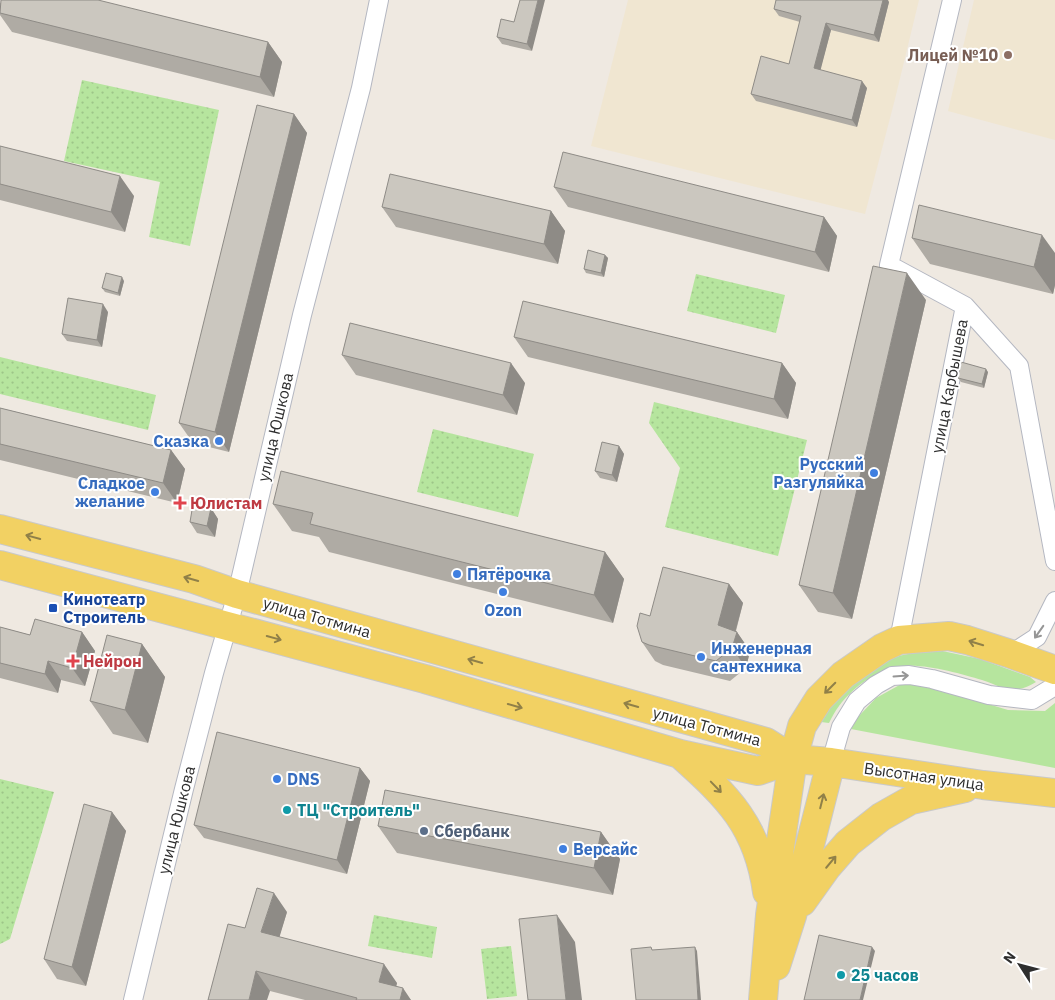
<svg xmlns="http://www.w3.org/2000/svg" width="1055" height="1000" viewBox="0 0 1055 1000" font-family="'IBM Plex Sans',sans-serif">
	<defs>
		<pattern id="park-dots" width="8" height="8" patternUnits="userSpaceOnUse" patternTransform="scale(1.25)"><rect width="8" height="8" fill="#b6e59e"/><path d="M2 2h.1M6 6h.1" fill="none" stroke="#9dc588" stroke-width="1.8" stroke-linecap="round"/></pattern>
	</defs>
	<rect width="100%" height="100%" fill="#efe9e1"/>
	<!-- education -->
	<path fill="#f0e6d1" d="M628,0H919L895,99L865,214L591,146Z
		M974,0H1055V140L948,111Z"/>
	<!-- grass -->
	<path fill="#b6e59e" d="M933,649L980,659L1030,677L1036,682C1012,696 1006,688 982,680C962,674 926,664 906,666C880,667 854,686 839,706C835,711 832,717 829,723L821,722C833,696 858,671 884,661C899,655 917,652 933,649Z
		M905,682L925,685L1008,710L1045,711L1055,703V768L851,729L857,718L876,698Z"/>
	<!-- park -->
	<path fill="url(#park-dots)" d="M82,80L219,110L190,246L149,237L160,182L64,161Z
		M696,274L785,295L776,333L687,311Z
		M0,357L156,395L148,430L0,394Z
		M654,402L807,440L778,556L665,527L680,468L649,423Z
		M433,429L534,454L518,517L417,492Z
		M0,779L54,792L10,939L0,944Z
		M374,915L437,927L432,958L368,946Z
		M511,946L517,996L487,999L481,949Z"/>
	<g fill="none" stroke-linecap="round" stroke-linejoin="round">
		<defs>
			<path id="minor" d="M952,0L889,265L965,306L1019,366L1055,561
				M899,640L965,306
				M1011,654L1037,637L1055,601
				M831,762L841,727L857,701L876,685L892,676L909,675L932,679L989,695L1032,700L1055,686
				M133,1000L184,789L214,673L237,594L302,315L361,88L379,0"/>
			<path id="primary" d="M0,529L194,579L237,594L766,742L793,759
				M0,565L425,679L680,754L758,771L793,759L831,762L983,785L1055,793
				M681,755C728,797 758,826 767,892
				M802,902L827,867L848,843L881,817L911,800L965,788
				M776,966L792,916L831,762
				M763,1000L770,915L793,759L802,726L819,699L843,675L882,648L899,640L949,636L967,640L1011,654L1055,670"/>
		</defs>
		<!-- minor casing -->
		<use href="#minor" stroke="#b4b7c1" stroke-width="20"/>
		<!-- primary casing -->
		<use href="#primary" stroke="#c9c9c9" stroke-width="30"/>
		<!-- minor -->
		<use href="#minor" stroke="#fff" stroke-width="18"/>
		<!-- primary -->
		<use href="#primary" stroke="#f2d163" stroke-width="28"/>
	</g>
	<!-- wall -->
	<path fill="#afaba4" d="M889,2L879,42L831,30L820,70L867,88L857,127L756,101L751,94L789,64L800,22L779,16L774,9Z
		M0,3L268,42L282,62L274,97L12,32L0,15Z
		M514,22L532,51L502,44L497,37Z
		M294,114L307,133L229,452L193,443L179,423Z
		M0,146L134,196L125,232L0,200Z
		M554,187L824,217L837,236L829,272L568,207Z
		M382,207L551,211L565,231L558,264L396,227Z
		M912,238L1055,253V285L1053,294L930,264Z
		M605,255L608,258L604,277L586,273L584,269Z
		M124,281L120,296L105,292L102,288Z
		M926,300L852,619L818,612L799,585Z
		M108,312L102,347L67,341L62,334Z
		M514,337L782,363L796,383L788,419L528,357Z
		M342,355L525,383L517,415L356,375Z
		M988,372L984,388L961,382L958,378Z
		M0,408L171,450L185,469L177,503L0,460Z
		M619,446L624,454L617,482L600,478L595,471Z
		M273,504L605,552L624,579L613,623L329,552L319,537L292,531Z
		M211,508L218,519L215,537L197,533L190,522Z
		M729,584L743,603L736,631L750,651L746,668L730,681L663,665L655,661L642,642L650,616Z
		M0,627L30,635L82,632L95,651L85,686L61,680L58,693L0,678Z
		M142,644L165,677L148,743L113,734L90,701Z
		M360,768L370,781L347,874L204,838L194,825Z
		M112,812L126,831L86,986L57,979L44,959Z
		M378,826L601,832L620,859L613,895L397,853Z
		M287,912L279,937L397,983L396,986L411,1000H305L270,991L208,1000Z"/>
	<!-- shaded-wall -->
	<path fill="#8e8b86" d="M538,0H545L532,51L527,44Z
		M883,0H888L889,2L879,42L874,35Z
		M826,23L831,30L819,76L814,68Z
		M268,42L282,62L274,97L260,77Z
		M862,81L867,88L857,127L852,120Z
		M294,114L307,133L229,452L215,432Z
		M120,176L134,196L125,232L111,212Z
		M551,211L565,231L558,264L544,244Z
		M824,217L837,236L829,272L815,252Z
		M1042,235L1055,253V285L1053,294L1034,267Z
		M605,255L608,258L604,277L601,273Z
		M907,273L926,300L852,619L833,593Z
		M122,277L124,281L120,296L118,293Z
		M103,304L108,312L102,347L97,340Z
		M511,363L525,383L517,415L503,395Z
		M782,363L796,383L788,419L774,399Z
		M986,369L988,372L984,388L982,384Z
		M619,446L624,454L617,482L612,475Z
		M171,450L185,469L177,503L163,483Z
		M211,508L218,519L215,537L207,526Z
		M605,552L624,579L613,623L594,595Z
		M729,584L743,603L732,644L718,625Z
		M82,632L95,651L85,686L72,668Z
		M737,632L750,651L746,668L732,648Z
		M142,644L165,677L148,743L125,710Z
		M48,661L61,680L58,693L45,674Z
		M360,768L370,781L347,874L337,860Z
		M112,812L126,831L86,986L72,967Z
		M601,832L620,859L613,895L594,868Z
		M274,893L287,912L275,952L261,932Z
		M557,915L575,942L582,1000H566Z
		M695,947L697,951L701,1000H698Z
		M872,947L875,951L863,1000H860Z
		M384,964L397,983L393,1000L379,982Z
		M256,971L270,991L267,1000H249Z
		M403,988L411,1000H400Z"/>
	<!-- building -->
	<path fill="#cbc7bf" stroke="#8e8b86" d="M1,0H98L268,42L260,77L0,13Z
		M520,0H538L527,44L497,37L501,19L514,22Z
		M776,0H883L874,35L826,23L814,68L862,81L852,120L751,94L761,56L789,64L801,16L774,9Z
		M257,105L294,114L215,432L179,423Z
		M0,146L120,176L111,212L0,184Z
		M563,152L824,217L815,252L554,187Z
		M390,174L551,211L544,244L382,207Z
		M919,205L1042,235L1034,267L912,238Z
		M588,250L605,255L601,273L584,269Z
		M873,266L907,273L833,593L799,585Z
		M106,273L122,277L118,293L102,288Z
		M68,298L103,304L97,340L62,334Z
		M523,301L782,363L774,399L514,337Z
		M350,323L511,363L503,395L342,355Z
		M961,362L986,369L982,384L958,378Z
		M0,408L171,450L163,483L0,444Z
		M602,442L619,446L612,475L595,471Z
		M281,471L605,552L594,595L310,524L313,513L273,504Z
		M193,504L211,508L207,526L190,522Z
		M663,567L729,584L718,625L737,632L732,648L716,661L649,645L642,642L637,626L640,613L650,616Z
		M35,619L82,632L72,668L48,661L45,674L0,663V627L30,635Z
		M107,635L142,644L125,710L90,701Z
		M217,732L360,768L337,860L194,825Z
		M385,790L601,832L594,868L378,826Z
		M84,804L112,812L72,967L44,959Z
		M257,888L274,893L261,932L384,964L379,982L403,988L400,1000H356L357,998L256,971L249,1000H208L228,924L245,928Z
		M557,915L566,1000H528L519,919Z
		M819,935L872,947L860,1000H804Z
		M651,947L652,950L695,947L698,1000H636L631,949Z"/>
	<!-- one-way arrows -->
	<defs><path id="oneway-shaft" d="M-6 0H5M1.5-3L5.5 0L1.5 3" fill="none" stroke-width="1.6" stroke-linecap="round" stroke-linejoin="round" transform="scale(1.25)"/></defs>
	<g stroke="#908048">
		<use href="#oneway-shaft" transform="translate(33 537) rotate(-165)"/>
		<use href="#oneway-shaft" transform="translate(191 579) rotate(-164)"/>
		<use href="#oneway-shaft" transform="translate(274 638) rotate(15)"/>
		<use href="#oneway-shaft" transform="translate(976 643) rotate(-163)"/>
		<use href="#oneway-shaft" transform="translate(475 661) rotate(-164)"/>
		<use href="#oneway-shaft" transform="translate(830 688) rotate(135)"/>
		<use href="#oneway-shaft" transform="translate(631 705) rotate(-164)"/>
		<use href="#oneway-shaft" transform="translate(515 706) rotate(16)"/>
		<use href="#oneway-shaft" transform="translate(716 787) rotate(46)"/>
		<use href="#oneway-shaft" transform="translate(822 801) rotate(-76)"/>
		<use href="#oneway-shaft" transform="translate(831 862) rotate(-50)"/>
	</g>
	<g stroke="#969696">
		<use href="#oneway-shaft" transform="translate(1039 632) rotate(125)"/>
		<use href="#oneway-shaft" transform="translate(901 676) rotate(-4)"/>
	</g>
	<!-- markers -->
	<circle fill="#8d6e63" stroke="#fff" stroke-width="2" cx="1008" cy="55" r="5"/>
	<g fill="#3f7fe0" stroke="#fff" stroke-width="2">
		<circle cx="219" cy="441" r="5"/>
		<circle cx="874" cy="473" r="5"/>
		<circle cx="155" cy="492" r="5"/>
		<circle cx="457" cy="574" r="5"/>
		<circle cx="503" cy="592" r="5"/>
		<circle cx="701" cy="657" r="5"/>
		<circle cx="277" cy="779" r="5"/>
		<circle cx="563" cy="849" r="5"/>
	</g>
	<g fill="#e0444e" stroke="#fff" stroke-width="2">
		<path d="M177.5 495.5h5v5h5v5h-5v5h-5v-5h-5v-5h5z"/>
		<path d="M70.5 653.5h5v5h5v5h-5v5h-5v-5h-5v-5h5z"/>
	</g>
	<rect fill="#1a4fb4" stroke="#fff" stroke-width="2" x="48" y="603" width="10" height="10" rx="2.5"/>
	<g fill="#0f9aa8" stroke="#fff" stroke-width="2">
		<circle cx="287" cy="810" r="5"/>
		<circle cx="841" cy="975" r="5"/>
	</g>
	<circle fill="#5c6f8a" stroke="#fff" stroke-width="2" cx="424" cy="831" r="5"/>
	<g text-anchor="middle" dominant-baseline="central" stroke-width="4" stroke-linejoin="round" paint-order="stroke">
		<!-- education labels -->
		<g font-size="16" font-weight="bold" fill="#785e54" stroke="#fff" text-anchor="end">
			<text x="998" y="55">Лицей №10</text>
		</g>
		<!-- street labels -->
		<g font-size="16" fill="#2e2e2e" stroke="#fff">
			<text transform="translate(949 386) rotate(-79)">улица Карбышева</text>
			<text transform="translate(275 427) rotate(-77)">улица Юшкова</text>
			<text transform="translate(317 617) rotate(16)">улица Тотмина</text>
			<text transform="translate(707 726) rotate(15)">улица Тотмина</text>
			<text transform="translate(924 776) rotate(8)">Высотная улица</text>
			<text transform="translate(176 820) rotate(-76)">улица Юшкова</text>
		</g>
		<!-- shop labels -->
		<g font-size="16" font-weight="bold" fill="#366cbe" stroke="#fff" text-anchor="start">
			<text x="209" y="441" text-anchor="end">Сказка</text>
			<text x="864" y="464" text-anchor="end">Русский<tspan x="864" dy="18">Разгуляйка</tspan></text>
			<text x="145" y="483" text-anchor="end">Сладкое<tspan x="145" dy="18">желание</tspan></text>
			<text x="467" y="574">Пятёрочка</text>
			<text x="503" y="610" text-anchor="middle">Ozon</text>
			<text x="711" y="648">Инженерная<tspan x="711" dy="18">сантехника</tspan></text>
			<text x="287" y="779">DNS</text>
			<text x="573" y="849">Версайс</text>
		</g>
		<!-- health labels -->
		<g font-size="16" font-weight="bold" fill="#be3a42" stroke="#fff" text-anchor="start">
			<text x="190" y="503">Юлистам</text>
			<text x="83" y="661">Нейрон</text>
		</g>
		<!-- transit labels -->
		<g font-size="16" font-weight="bold" fill="#164399" stroke="#fff" text-anchor="start">
			<text x="63" y="599">Кинотеатр<tspan x="63" dy="18">Строитель</tspan></text>
		</g>
		<!-- culture labels -->
		<g font-size="16" font-weight="bold" fill="#0d838f" stroke="#fff" text-anchor="start">
			<text x="297" y="810">ТЦ "Строитель"</text>
			<text x="851" y="975">25 часов</text>
		</g>
		<!-- service labels -->
		<g font-size="16" font-weight="bold" fill="#4e5e75" stroke="#fff" text-anchor="start">
			<text x="434" y="831">Сбербанк</text>
		</g>
	</g>
	<!-- north arrow -->
	<g transform="translate(1020 965) rotate(306)" stroke="#ffffff" stroke-width="4" paint-order="stroke">
	<path d="M0-4L9 19L0 12L-9 19Z" fill="#2e2e2e"/>
	<text y="-8" font-size="14" font-weight="bold" text-anchor="middle" fill="#2e2e2e">N</text>
	</g>
</svg>
